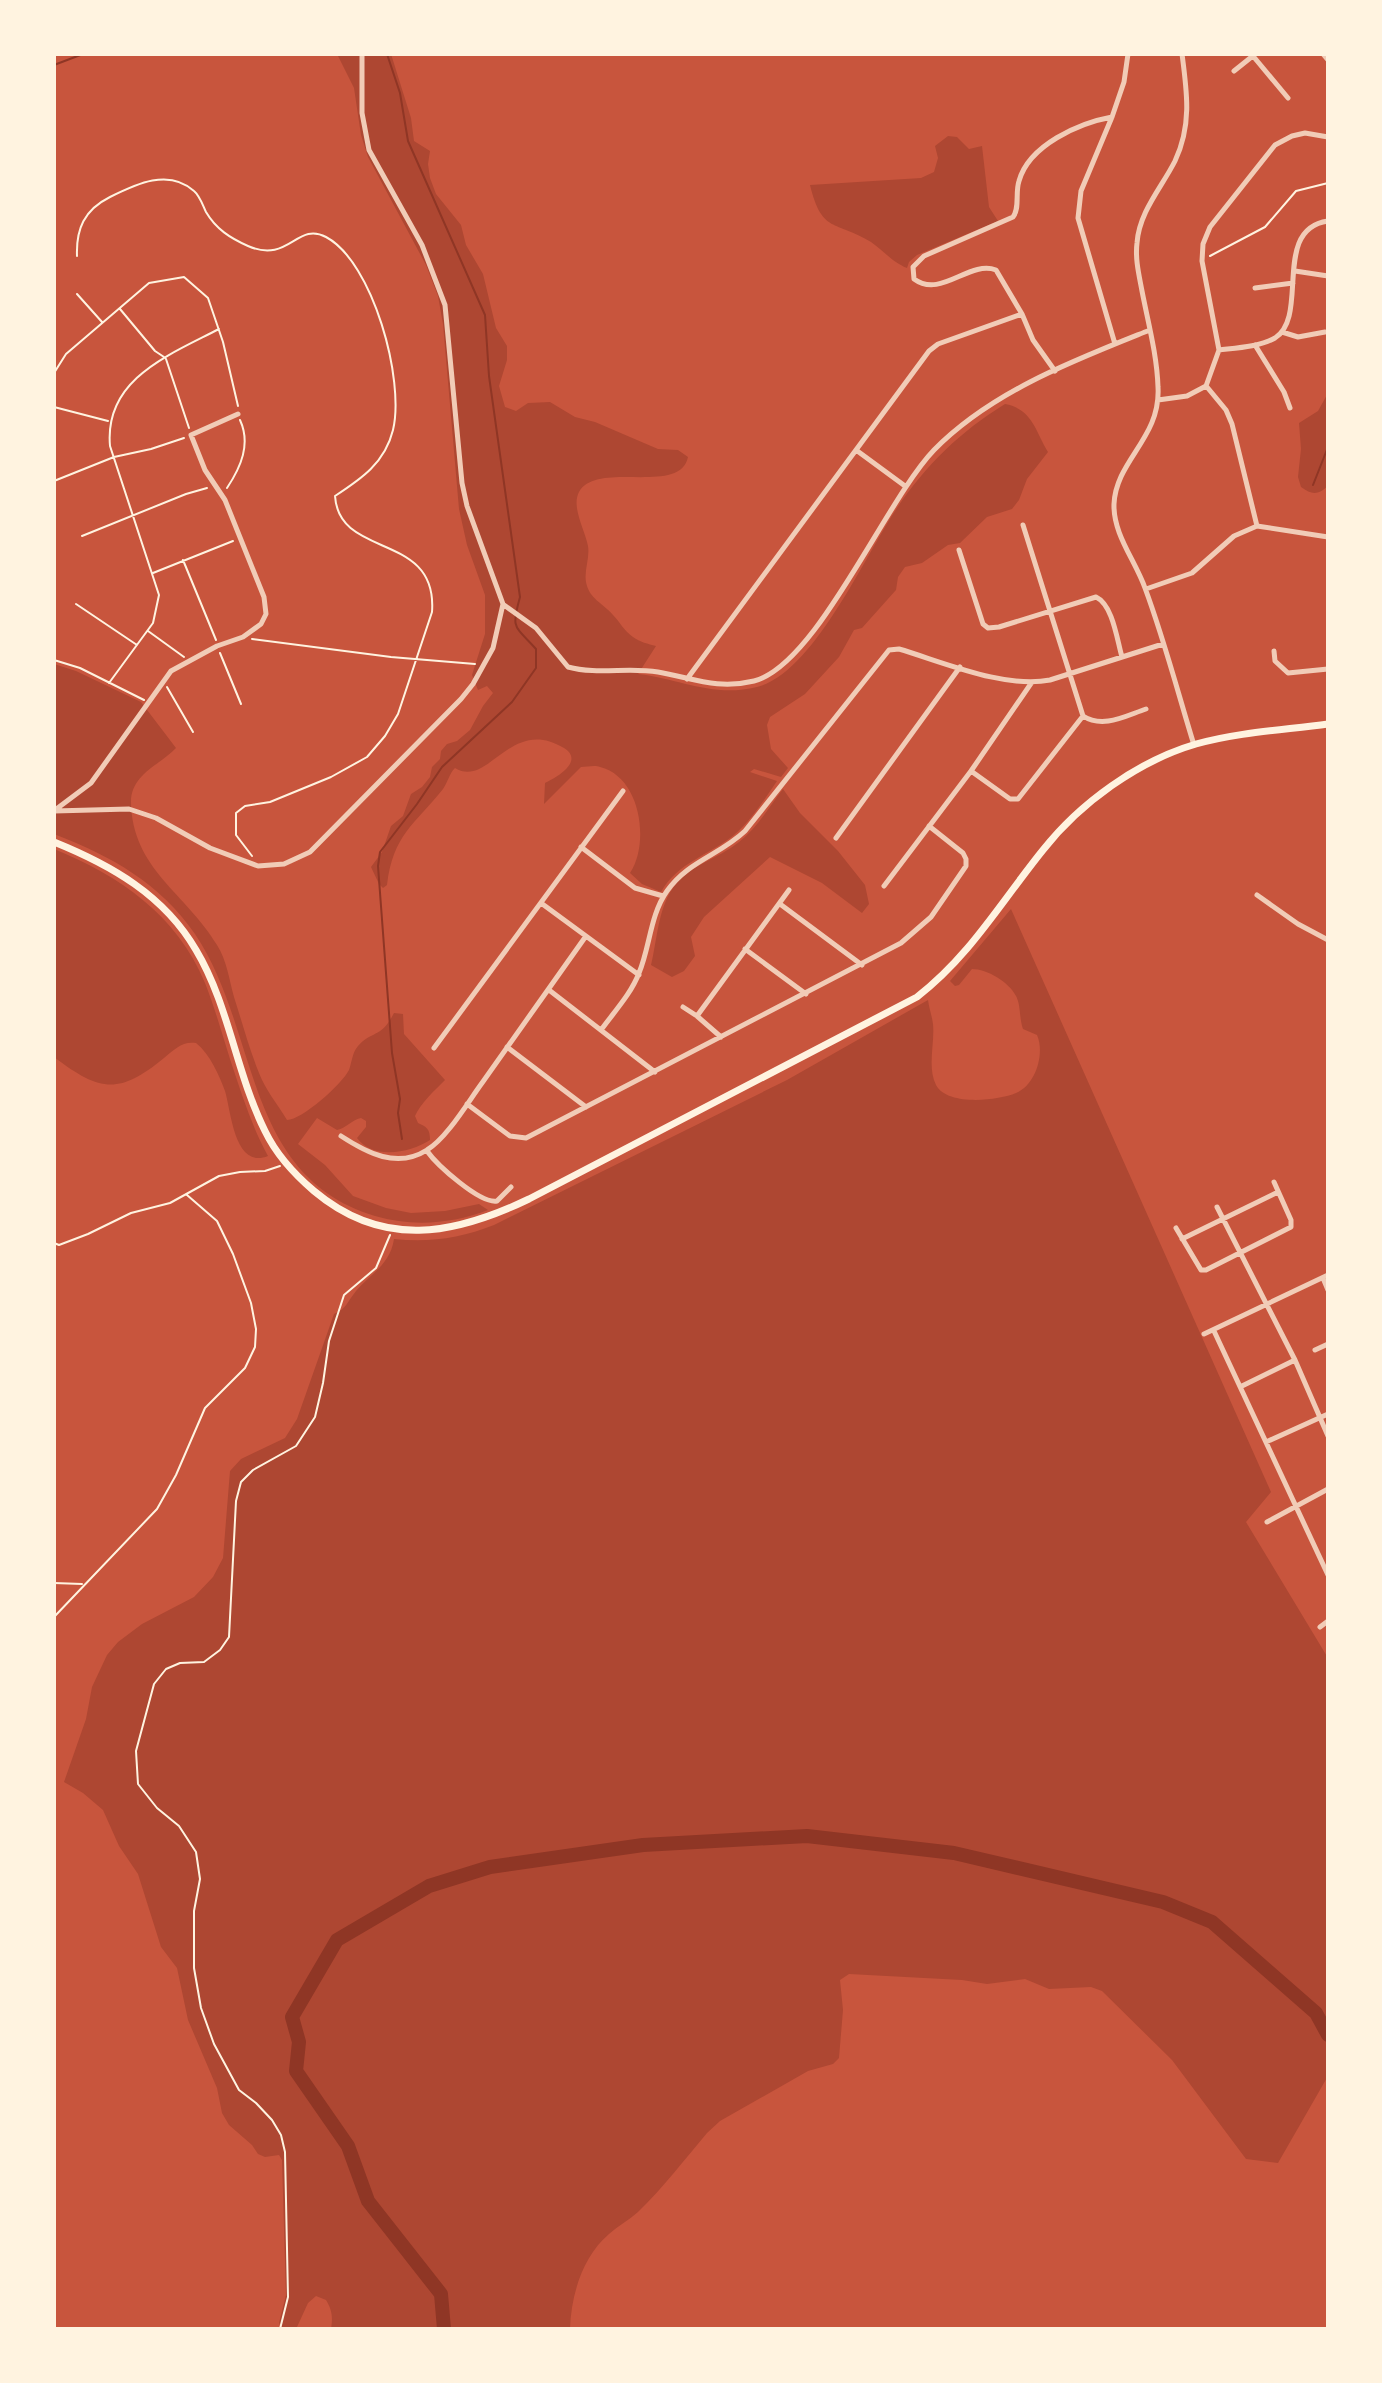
<svg xmlns="http://www.w3.org/2000/svg" width="1382" height="2383" viewBox="0 0 1382 2383" font-family="Spectral,serif">
	<rect width="100%" height="100%" fill="#c8553d"/>
	<!-- green -->
	<path fill="#ae4732" d="M337,54H391L411,118L414,141L430,151L428,164L430,178L436,194L461,225L466,245L483,274L496,328L507,346V360L499,386L505,407L516,411L528,403L550,402L575,417L595,422L658,449L678,450L688,457C680,496 597,460 579,492C571,507 585,530 588,546C590,558 584,570 586,582C589,599 603,603 613,615C620,622 624,631 633,637C640,642 648,644 656,646L638,674C681,679 713,698 757,687C814,673 865,555 897,508C926,465 961,431 1005,404C1032,409 1035,430 1048,452L1027,479L1019,500L1012,509L987,517L960,543L948,545L922,563L905,567L898,577L896,590L862,628L854,630L839,657L805,694L770,717L767,725L771,749L788,768L781,777L754,769L750,772L777,781C764,800 751,821 734,835C708,856 678,862 661,892L642,884L630,873C650,843 641,777 600,767C595,765 587,767 581,767L544,804L545,783C556,778 585,761 564,748C510,715 489,789 455,768C449,774 448,782 443,789C414,825 393,835 387,885L383,888L379,884L371,867L382,852L391,826L403,816L411,794L422,787L430,777L432,767L440,759L441,751L447,744L457,741L470,730L483,706L493,693L487,686L478,690L472,675L485,634V595L467,545L459,509L443,324L438,296L426,265L368,157L361,135L354,88Z
		M948,136L957,137L969,149L982,146L989,207L998,221L917,255L909,262L907,268C892,262 884,251 871,242C835,220 822,234 810,185L921,178L934,172L938,158L935,146Z
		M1328,393V486C1318,495 1312,495 1301,487L1298,477L1301,449L1299,423L1318,411Z
		M54,664L76,671L141,702L176,748C160,765 131,774 131,802C132,869 186,893 217,945C227,961 229,979 234,997C242,1022 249,1048 259,1073C265,1089 278,1105 287,1120C302,1120 342,1084 349,1070C352,1062 352,1053 358,1046C372,1030 381,1039 394,1013L403,1014L404,1034L445,1080C435,1090 420,1104 415,1116L418,1123C427,1127 430,1129 430,1140C410,1153 373,1160 357,1138L366,1127V1121L361,1118C351,1120 347,1128 337,1130L317,1118L298,1144L325,1165L353,1196L386,1208L411,1213L445,1211L479,1204L488,1210C451,1224 413,1227 375,1216C242,1176 260,1030 195,934C160,883 111,856 54,834Z
		M783,789L800,813L838,851L865,885L869,904L862,913L822,883L770,857L704,917L691,937L695,956L684,971L672,977L651,965C657,941 658,909 673,888C689,865 718,859 739,842C757,828 769,807 783,789Z
		M54,849C120,876 177,915 205,983C215,1008 222,1034 230,1059C241,1092 251,1125 268,1156C234,1170 231,1110 225,1091C219,1075 210,1054 196,1043C182,1041 175,1049 164,1058C119,1095 100,1092 54,1057Z
		M1011,909L1271,1492L1246,1522L1328,1658V2076L1278,2163L1246,2159L1172,2060L1102,1991L1091,1987L1049,1989L1025,1979L987,1984L962,1980L849,1974L840,1980L843,2010L839,2058L833,2064L808,2071L720,2121L707,2133C685,2159 663,2188 638,2212C629,2220 618,2226 609,2234C582,2257 571,2296 570,2329H331C333,2317 332,2310 326,2300L316,2296L308,2303L297,2327L283,2329L279,2323L286,2295L282,2160L279,2155L265,2157L258,2154L252,2145L229,2125L222,2113L217,2088L188,2020L177,1968L161,1947L138,1874L119,1846L103,1810L83,1793L64,1782L86,1719L92,1687L107,1655L118,1642L142,1624L194,1597L213,1577L223,1558L230,1471L241,1459L285,1438L297,1419L334,1314C346,1309 348,1301 356,1291C371,1273 390,1265 394,1239C429,1243 461,1238 494,1225L787,1080L928,1000C929,1008 932,1016 933,1024C935,1043 927,1067 936,1085C947,1106 997,1101 1016,1093C1036,1085 1045,1053 1037,1035L1023,1029C1019,1018 1021,1005 1016,996C1009,982 987,969 972,969L959,985L955,986L950,981Z"/>
	<g fill="none" stroke-linecap="round" stroke-linejoin="round">
		<!-- stream -->
		<path stroke="#8f3625" stroke-width="2" d="M387,54L400,93L408,141L485,315L489,376L520,597C511,629 514,625 536,649V668L512,702L442,767L417,804L380,852L378,866L392,1053L400,1099L398,1113L402,1139
			M54,65L83,54
			M1313,485L1328,447"/>
		<!-- river -->
		<path stroke="#8f3625" stroke-width="14" d="M444,2329L441,2294L368,2201L348,2146L296,2071L299,2042L292,2017L337,1940L429,1886L490,1867L643,1845L807,1836L954,1853L1163,1902L1212,1922L1316,2013L1328,2035"/>
		<!-- path -->
		<path stroke="#fff3e0" stroke-width="2" d="M77,256C76,229 84,210 110,197C136,184 169,168 194,191C200,196 203,206 206,212C216,229 230,238 248,246C289,264 297,221 326,237C373,262 405,380 393,430C385,463 361,479 335,496C339,560 438,531 432,612L398,714L385,736L367,757L331,777L270,802L245,806L236,813V835L252,856
			M1210,256L1265,227L1296,191L1328,183
			M77,294L102,322
			M120,309L155,351L164,357
			M166,359L189,428
			M54,373L66,354L149,283L184,277L208,298L223,342L238,406
			M54,407L108,421
			M54,481L114,457L151,449L184,438
			M227,488C241,467 251,444 240,420
			M82,536L186,494L207,488
			M183,560L216,640
			M153,573L233,541
			M76,604L137,645
			M148,631L184,657
			M252,639L391,657L475,664
			M220,653L241,704
			M54,660L80,668L144,700
			M109,683L153,623L159,595L110,446C104,379 169,355 219,329
			M167,687L193,732
			M54,1243L59,1245L88,1234L131,1213L170,1203L219,1176L240,1172L265,1171L280,1166
			M54,1583L82,1584
			M54,1617L157,1509L176,1475L205,1408L245,1368L255,1347L256,1329L251,1303L233,1254L217,1221L187,1195
			M280,2329L288,2297L285,2152L281,2135L272,2120L256,2103L239,2090L214,2044L201,2008L194,1968V1911L200,1879L196,1852L179,1826L157,1808L138,1784L136,1751L154,1684L166,1669L180,1663L204,1662L220,1650L229,1637L236,1501L241,1482L253,1470L296,1446L315,1417L323,1383L329,1341L344,1295L376,1268L390,1235"/>
		<!-- minor -->
		<path stroke="#f1ccb7" stroke-width="5" d="M1182,54C1187,92 1192,125 1175,161C1162,187 1139,212 1137,243C1135,259 1139,275 1142,291C1148,322 1157,355 1158,387C1161,438 1116,460 1114,504C1113,534 1135,560 1145,588C1164,639 1178,693 1194,745
			M1323,54L1328,60
			M1253,56L1288,98
			M1234,71L1254,55
			M1295,271L1328,276
			M1255,288L1293,283
			M1282,332L1298,337L1325,332
			M1115,344L1078,218L1081,191L1112,117L1124,82L1128,54
			M1255,345L1284,392L1290,408
			M1219,350C1236,348 1259,347 1275,338C1310,316 1271,229 1328,221
			M1055,371L1033,340L1022,314L996,270C969,260 941,299 914,279L913,267L924,256L1013,217C1020,208 1015,193 1019,181C1029,145 1079,123 1112,117
			M1207,387L1226,410L1232,424L1257,526
			M1158,400L1187,396L1206,386L1219,350L1202,261L1203,244L1210,227L1275,145L1292,136L1305,133L1328,137
			M856,450L905,486
			M1023,525L1083,716C1103,729 1125,716 1146,709
			M959,550L983,624L988,628L999,627L1096,597C1113,605 1117,640 1122,657
			M1146,589L1192,573L1234,536L1257,526L1328,537
			M504,605L536,628L568,667C597,675 628,667 658,672C693,678 717,690 754,681C817,665 885,501 934,450C992,391 1075,360 1150,330
			M1274,651L1275,661L1288,673L1328,669
			M687,679L929,351L938,344L1022,314
			M971,771L1010,799H1018L1083,716
			M55,810L91,783L171,671L217,646L243,637L261,624L266,614L264,597L225,500L205,470L191,435L238,414
			M54,811L129,809L156,818L210,848L258,866L284,864L310,852L461,699L473,684L493,648L503,604L467,506L462,483L445,305L422,245L369,150L362,113V54
			M836,838L960,667
			M581,847L635,888L663,896
			M884,886L971,771L1032,682
			M1257,895L1298,924L1328,940
			M541,903L639,975
			M780,904L862,965
			M745,949L806,994
			M549,990L655,1072
			M683,1007L697,1016
			M601,1030C614,1012 631,994 639,973C650,947 650,915 667,891C688,861 720,855 745,831L889,650L899,649C943,662 1005,689 1050,680L1163,644
			M721,1037L697,1016L789,890
			M507,1047L586,1107
			M434,1048L623,791
			M467,1104L510,1136L526,1138L901,943L931,917L966,866V859L963,853L929,826
			M341,1136C367,1153 397,1169 427,1150C447,1138 468,1102 482,1083C517,1034 551,985 586,936
			M427,1151C437,1165 480,1204 497,1201L511,1187
			M1217,1207L1295,1360L1328,1436
			M1176,1228L1201,1270H1206L1291,1227V1220L1274,1182
			M1182,1239L1278,1192
			M1323,1278L1328,1290
			M1214,1331L1328,1575
			M1204,1334L1328,1275
			M1315,1350L1328,1344
			M1242,1386L1295,1360
			M1266,1442L1328,1414
			M1267,1522L1328,1489
			M1320,1627L1328,1621"/>
		<!-- secondary -->
		<path stroke="#fff3e0" stroke-width="7" d="M54,842C111,865 164,895 196,950C229,1005 236,1073 265,1131C276,1154 294,1174 314,1191C383,1249 454,1235 529,1199L917,997C970,956 1001,902 1043,850C1080,803 1138,761 1196,744C1239,732 1284,730 1328,724"/>
	</g>
	<!-- border -->
	<rect width="1382" height="2383" fill="none" stroke="#fff3e0" stroke-width="112"/>
</svg>
